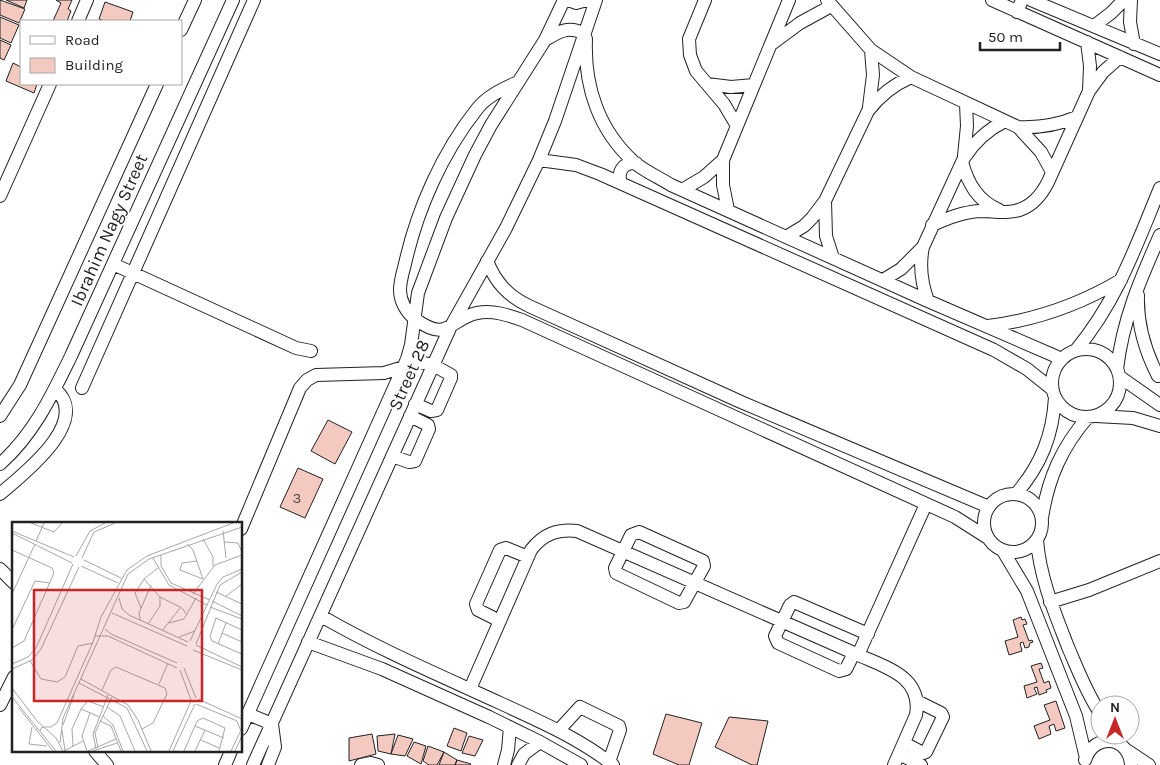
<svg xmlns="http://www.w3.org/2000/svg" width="1160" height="765" viewBox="0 0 1160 765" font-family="Karla,sans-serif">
	<rect width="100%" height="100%" fill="#fff"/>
	<!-- building -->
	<path fill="#f3c9c0" stroke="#222" d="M0,0L25,9L19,23L0,15Z
		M6,0H27L24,8Z
		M56,0H72L68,9L71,11L67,21H53L61,3Z
		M105,2L133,12L130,21H105L99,19Z
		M0,17L19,25L11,43L0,38Z
		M0,40L11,45L4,60L0,58Z
		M13,63L21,67V84H37L34,93L6,81Z
		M328,420L352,432L335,464L311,451Z
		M298,468L323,479L305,518L280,507Z
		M1021,617L1022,620L1025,619L1027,624L1023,625L1029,641L1032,640L1033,642L1030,643L1029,647L1025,648L1023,642L1020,643L1022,651L1009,655L1005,641L1018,637L1013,620Z
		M1041,663L1043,668L1039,669L1044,683L1049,681L1051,688L1046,690L1047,692L1039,695L1037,687L1034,688L1037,694L1027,698L1024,686L1037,682L1031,666Z
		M1056,701L1065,728L1056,731L1054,724L1049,726L1051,734L1039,739L1034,726L1050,720L1044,705Z
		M666,714L702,723L689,765H679L653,754Z
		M729,717L768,721L757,765H752L715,747Z
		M454,728L467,733L461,751L447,746Z
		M372,734L376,754L349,761V738Z
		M395,734L391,754L378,751L377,736Z
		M398,735L413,739L405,756L391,754Z
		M469,736L483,740L475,756L462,753Z
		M414,742L426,746L421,764L407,756Z
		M428,746L444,752L437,765H429L423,761Z
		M444,752L457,760L455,765H439Z
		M457,760L471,764L470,765H455Z"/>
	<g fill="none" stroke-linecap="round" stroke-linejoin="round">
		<defs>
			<path id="minor" d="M568,0L576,3L587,0
				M705,0L689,39L690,55L696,71L724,104L737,126
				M827,0L871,50L911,77L1018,127L1041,152L1052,172
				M992,0L1160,75
				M1031,0L1160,54
				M1131,0L1130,22L1134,44
				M1017,12L1022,0
				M78,21L87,0
				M1094,26L1111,13L1124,0
				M181,30L195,0
				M545,40C558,32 569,25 584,34L586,39C584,87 599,131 635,163C646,172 660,178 671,185L928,301L1062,359
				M1087,42L1090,66L1089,91
				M773,43L800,23L831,6
				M518,82C503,89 487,96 477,109C442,153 417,210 405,264C403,272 400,281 400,290C400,301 406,312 415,319C449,344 450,318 477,313C493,310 508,315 522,320L955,517L988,538
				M707,84L731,87L754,85
				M869,107L873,75L871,50
				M1018,127C1039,128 1058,125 1077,117
				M964,156L967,126L966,104
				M539,160L576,165L600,174L994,350L1027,369L1052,389
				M962,162C968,184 978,201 999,210
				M621,183C617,172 623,162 636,163
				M682,190L704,177L723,160
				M0,196L50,84
				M825,201L826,236L833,258
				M728,210L723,185V160L789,0
				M932,225C948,218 963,212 980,211C988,211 995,212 1003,212C1025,213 1039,200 1048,182L1089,91L1103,72L1120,57
				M786,237L804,226L812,218L825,201L868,111C880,95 893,85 911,77
				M923,247C919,266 921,282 928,301
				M487,261C496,283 508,296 529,306L741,402L989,507
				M113,264L296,348L311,351
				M883,280L901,269L923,247L964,158C975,141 987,130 1005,121
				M1138,295C1137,324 1145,351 1158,376
				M988,326C1036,320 1079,305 1121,280
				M1052 383a34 34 0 1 1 68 0a34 34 0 1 1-68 0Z
				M1076,350C1117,301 1136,246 1160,188
				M1117,369C1123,319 1140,280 1160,235
				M1120,377L1160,405
				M82,388L254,0
				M0,416L20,385L157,84
				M1096,416L1133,418L1160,426
				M392,456L409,462L415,461L429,429L428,425L410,416
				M0,464C34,434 52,395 71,356L233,0
				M0,494C22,475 93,421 55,389
				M1016,494C1041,465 1053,435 1055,397
				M984 523a29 29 0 1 1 58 0a29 29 0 1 1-58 0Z
				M1042,518C1048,478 1062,447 1088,417
				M241,529L300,388L307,380L316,375L384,373L420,362L433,365L451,375V378L437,410L431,411L415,404
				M639,532L703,561L704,566L684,602L679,603L616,573L615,568L631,535Z
				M1037,540C1040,578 1054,611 1068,647C1078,670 1086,692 1100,713
				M1003,551L1027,591L1076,716L1086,758
				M0,569L14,583
				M1050,602L1089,590L1160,561
				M321,616C378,649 439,675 500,703C539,721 579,738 613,765
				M500,621L478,610L476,604L500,550L506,548L528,557
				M308,642L382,669L489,717L540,742L581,765
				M854,653L846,669L839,671L778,643L775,636L790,605L794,602L868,634
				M858,655L926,504
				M470,689L531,550C543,534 557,529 577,531L854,653C883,667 923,675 916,715L894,765
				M0,705L14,677
				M248,714L272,724L275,747L268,765
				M241,729L407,359L411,345L418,293L446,218L475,155L491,125L545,40L564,0
				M559,730L580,707L619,726L620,730L609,762
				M904,743L923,753L926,752L943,717L941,713L917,701
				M95,751L107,765
				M1128,751L1149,765
				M899,754L921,765
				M1085,760C1094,732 1129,736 1131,765
				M225,765L231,751
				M253,765L450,328L506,228L539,160L555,121L596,0
				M361,765L371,763L378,765
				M504,765L508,750L510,727
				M518,765L524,754L540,742"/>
		</defs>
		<!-- minor casing -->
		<use href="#minor" stroke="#222" stroke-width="14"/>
		<!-- minor -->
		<use href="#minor" stroke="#fff" stroke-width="12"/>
	</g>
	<g text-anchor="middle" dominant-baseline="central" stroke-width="4" stroke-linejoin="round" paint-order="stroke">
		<!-- number labels -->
		<g font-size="15" fill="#564c4a">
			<text x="297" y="498">3</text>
		</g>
		<!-- street labels -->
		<g font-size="18" fill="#222" stroke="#fff">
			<text transform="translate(109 230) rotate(-66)">Ibrahim Nagy Street</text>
			<text transform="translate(409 375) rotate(-66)">Street 28</text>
		</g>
	</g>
	<!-- overview -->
	<g transform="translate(12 522)">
		<rect width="230" height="230" fill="#fff"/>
		<path fill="none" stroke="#a7a7a7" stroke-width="1" d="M19,1L42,10L50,1M0,9L62,35M211,9L214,36M0,11L60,41M191,17L201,35V44M24,19L32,1M212,20L226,21L230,30M175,22L181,28L191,57M0,28L40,46L42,51L12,119L0,126M149,33V44L159,61L198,78M64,34L78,9L93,1M70,36L82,10L103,1M141,36L157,63L195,83M72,38L109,56M185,39L170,41L168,48L191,57M69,44L106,61M132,57L148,75L170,86L175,93M204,70L230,82M0,72L23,22M181,72L203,43L230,33M214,74L230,62M107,76L110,87L117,93L176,120M200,79L230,94M198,85L230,97M129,86L123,71L132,57L147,45M100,91L175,124M128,98L127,91L139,63M157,101L172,97L184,76M136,102L148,84V75M93,107L99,112L165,141M0,108L23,59L38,61M230,108L204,96L198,114L200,119L230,132M150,109L168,86M210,111L230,120M82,114H96L165,146M167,115L183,109M178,119L205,62L211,55L230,47M184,122L208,63L230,50M206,122L214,101M184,123L230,145M181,128L230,148M18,139L29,157L45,160L53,155L66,124L81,121M0,142L16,135L24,126L61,42M172,146L184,176M0,147L20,138L29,127L67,45M168,148L179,178M69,157L116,183L126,198L139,229M67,161L115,186L135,229M147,162L156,141M0,166L25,199L44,216L51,229M90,168L99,148L104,145L153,166L155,172L141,201L130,207M0,175L44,229M186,177L230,197M184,182L225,199L229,209M95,185L108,194L123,229M7,186L41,229M69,187L76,179L92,185M91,194L101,203L111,229M88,199L99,204L109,229M51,203L62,173M183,204L212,216M20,205L17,222L35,224M50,208L53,229M28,209L30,205H39L45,201L81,120L89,95L115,48L135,34L221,1M189,218L207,226M48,221L51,196L116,52L137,37L230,5M61,224L60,207L69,187L88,195M86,226L83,211L100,175M84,227L81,212L96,173M52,229L71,219M75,229L70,214L78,191M76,229L104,217M81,229L105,221M157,229L179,179M161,229L183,182M172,229L185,199L191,196L213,206L207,229M183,229L193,208M219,229L228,210M223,229L230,214"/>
		<path fill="#c62828" fill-opacity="0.15" stroke="#c62828" stroke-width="2.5" d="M22,68H190V179H22Z"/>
		<rect width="230" height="230" fill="none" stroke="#222" stroke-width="2.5"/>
	</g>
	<!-- legend -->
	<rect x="20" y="20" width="162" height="65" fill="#ffffff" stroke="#a7a7a7"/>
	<rect x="30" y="36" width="25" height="8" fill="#ffffff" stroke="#a7a7a7"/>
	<text x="65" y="45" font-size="15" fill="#222222">Road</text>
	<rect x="30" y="58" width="25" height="15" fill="#f3c9c0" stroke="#a7a7a7"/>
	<text x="65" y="70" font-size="15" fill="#222222">Building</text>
	<!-- north arrow -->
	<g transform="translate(1115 720)"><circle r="24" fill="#ffffff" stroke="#a7a7a7"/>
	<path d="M0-4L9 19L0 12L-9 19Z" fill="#c62828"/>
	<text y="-8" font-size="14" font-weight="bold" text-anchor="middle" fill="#222222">N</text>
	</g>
	<!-- scale -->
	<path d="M980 42v8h80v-8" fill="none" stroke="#222222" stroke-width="2.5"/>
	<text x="988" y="42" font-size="15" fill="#222222" stroke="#ffffff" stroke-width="4" paint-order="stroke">50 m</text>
</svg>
